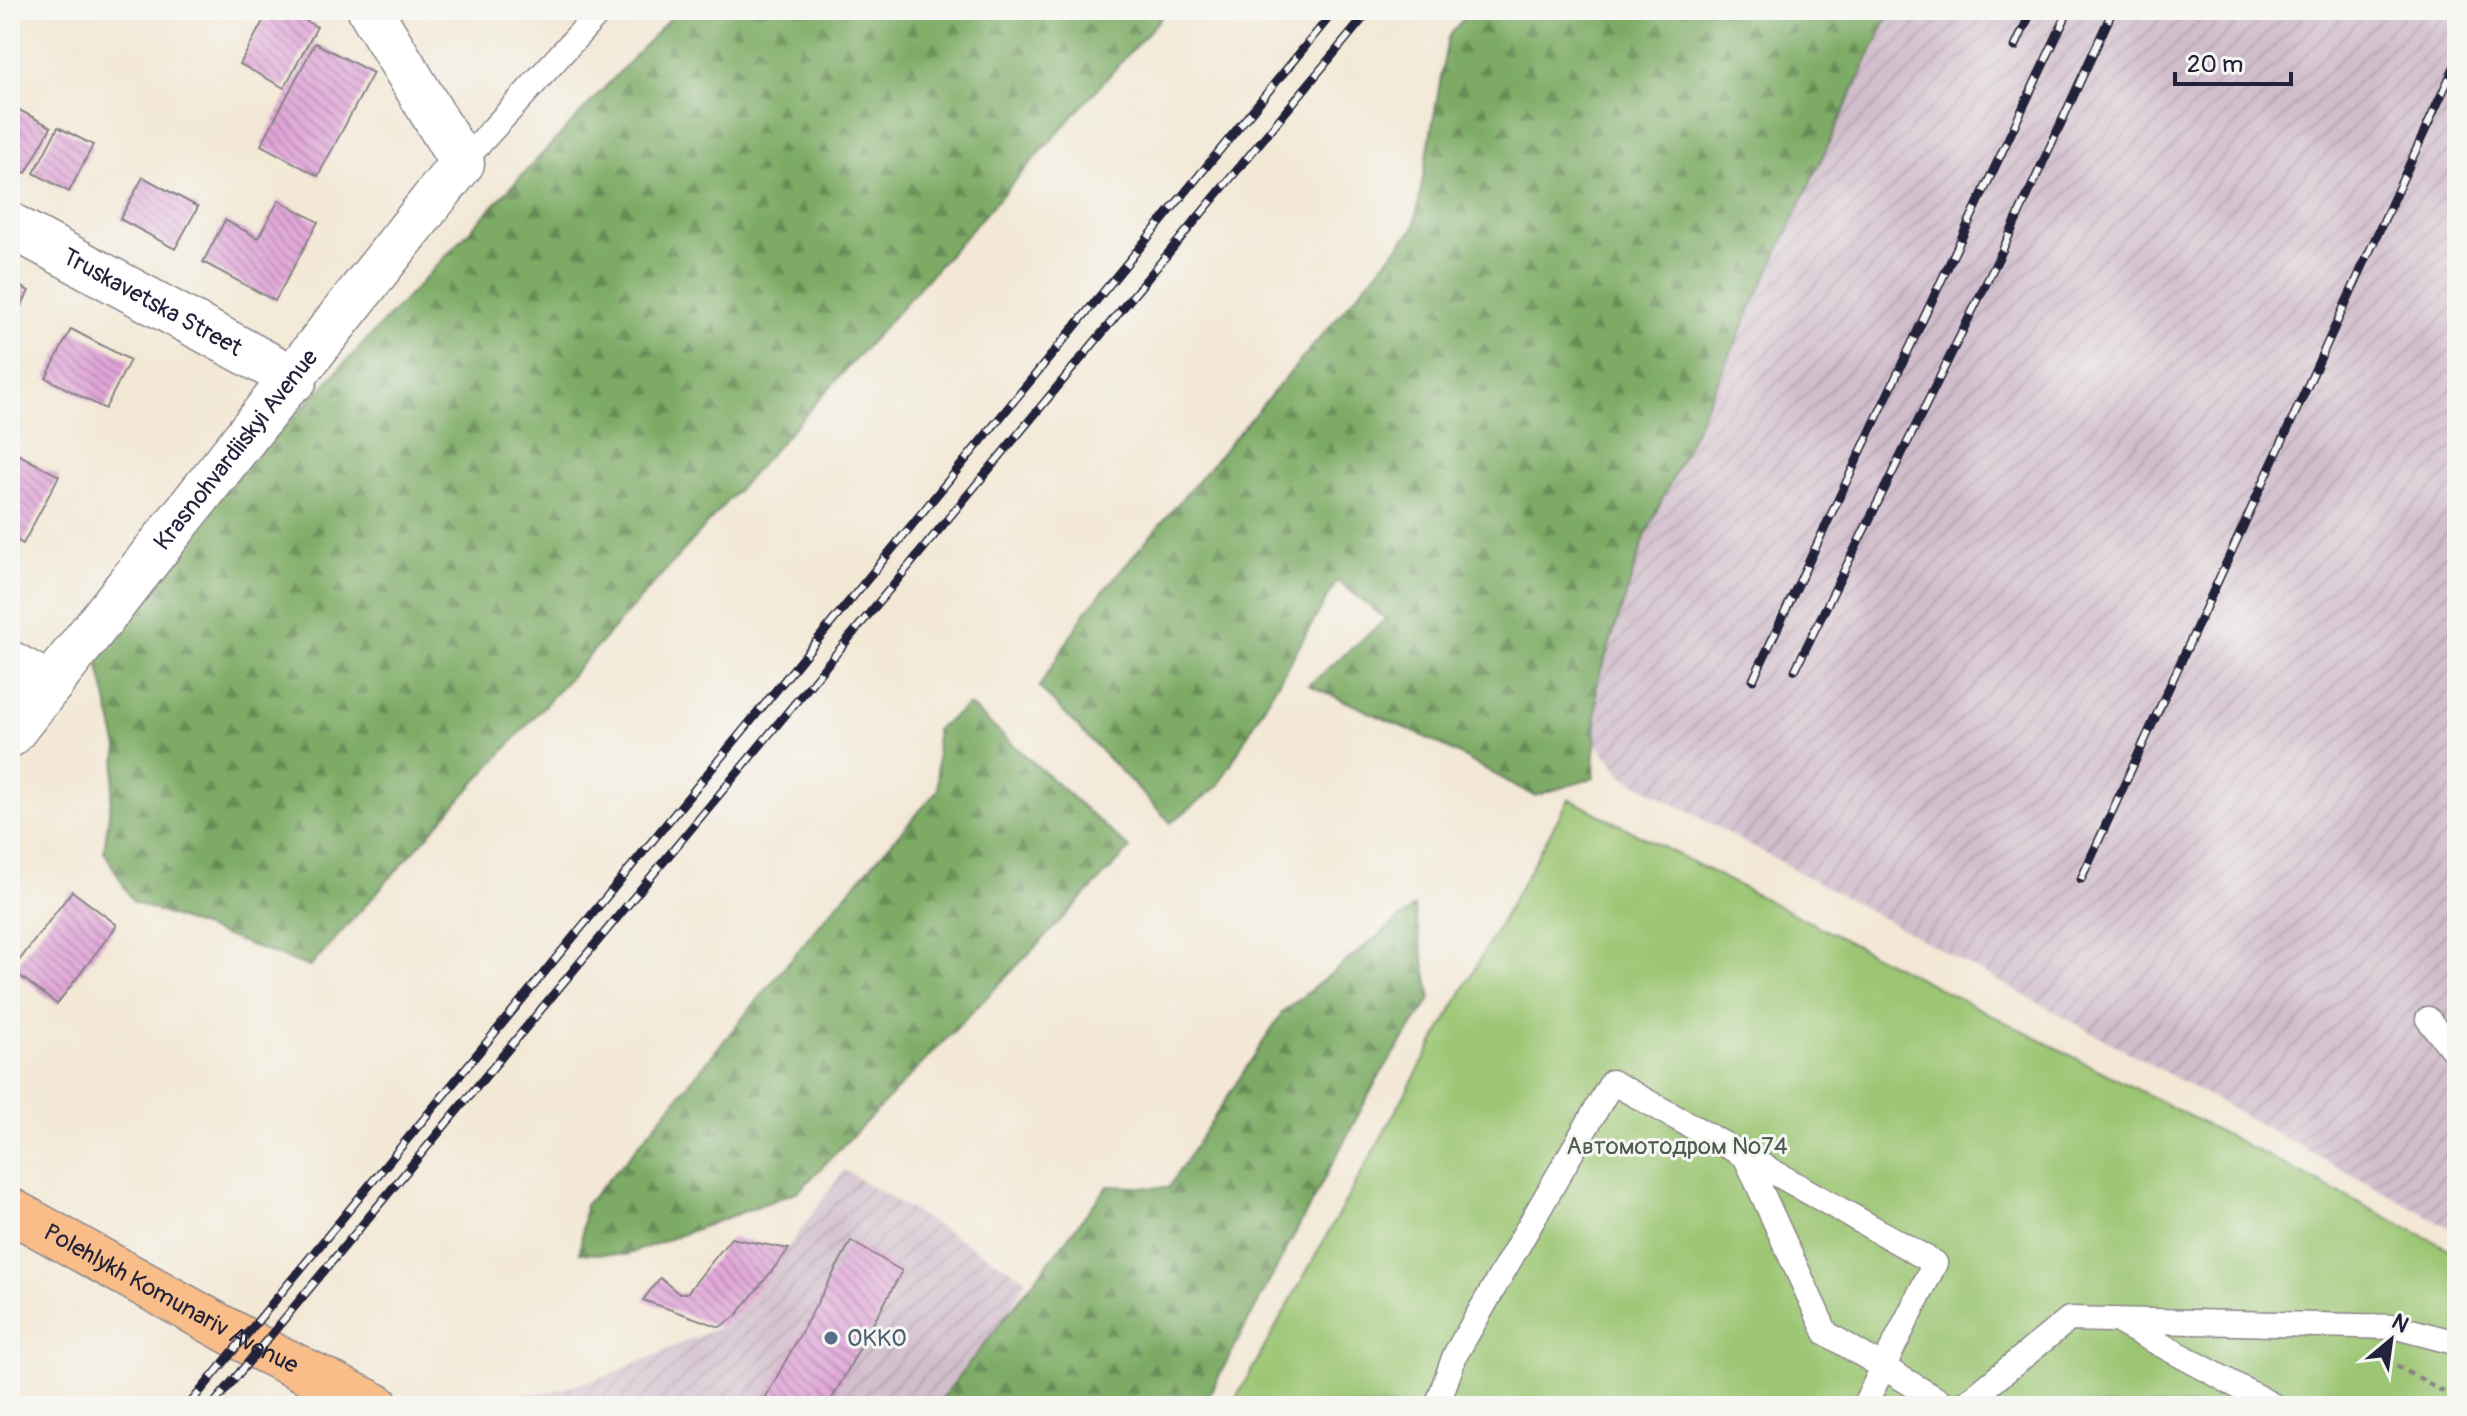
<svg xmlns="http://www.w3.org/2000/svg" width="2467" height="1416" viewBox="0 0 2467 1416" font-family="Pangolin,sans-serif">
	<defs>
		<pattern id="industrial-furrows" width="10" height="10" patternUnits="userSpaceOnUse" patternTransform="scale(2)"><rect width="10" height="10" fill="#d1bdcb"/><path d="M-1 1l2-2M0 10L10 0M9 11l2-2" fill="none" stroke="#b3a2af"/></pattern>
		<pattern id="forest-firs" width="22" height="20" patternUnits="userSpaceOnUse" patternTransform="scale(2)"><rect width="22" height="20" fill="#7dab65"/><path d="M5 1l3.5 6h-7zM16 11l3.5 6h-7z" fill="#668b54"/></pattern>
		<pattern id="building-back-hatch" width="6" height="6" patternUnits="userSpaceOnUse" patternTransform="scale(2)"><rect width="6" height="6" fill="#e0a5d7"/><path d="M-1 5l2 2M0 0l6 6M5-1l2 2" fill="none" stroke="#b586b0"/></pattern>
	</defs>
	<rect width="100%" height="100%" fill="#f6f6f2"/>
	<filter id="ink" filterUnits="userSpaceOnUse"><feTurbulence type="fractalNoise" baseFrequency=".0125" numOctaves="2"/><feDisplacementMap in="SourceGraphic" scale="16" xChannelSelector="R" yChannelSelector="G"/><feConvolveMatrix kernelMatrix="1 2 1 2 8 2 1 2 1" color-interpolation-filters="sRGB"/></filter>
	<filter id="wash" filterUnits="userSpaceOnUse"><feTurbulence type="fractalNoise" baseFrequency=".006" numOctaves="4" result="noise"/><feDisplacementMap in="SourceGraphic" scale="32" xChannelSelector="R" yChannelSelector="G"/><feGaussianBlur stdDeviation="1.8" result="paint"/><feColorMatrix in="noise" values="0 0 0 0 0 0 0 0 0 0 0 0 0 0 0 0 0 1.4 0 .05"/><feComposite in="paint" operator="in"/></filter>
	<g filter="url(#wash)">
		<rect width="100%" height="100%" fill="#f3e8d5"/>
		<!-- industrial -->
		<path fill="url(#industrial-furrows)" d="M1823,10H2457V1232L1625,777L1575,718Z
			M844,1170L1026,1279L977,1373L966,1406H514L504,1395L550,1392L606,1376L720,1327L749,1301Z"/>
		<!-- forest -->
		<path fill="url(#forest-firs)" stroke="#506650" stroke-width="2" d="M678,10H1168L310,967L133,902L104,851L118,748L91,632Z
			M1470,10H1891L1646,534L1597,683L1594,778L1534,796L1436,742L1309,685L1386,619L1337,581L1218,786L1171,823L1039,687L1086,611L1414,228L1448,38Z
			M969,705L1130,849L799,1191L626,1255L580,1253L585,1205L627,1159L824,919L938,790L936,729Z
			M1414,907L1431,999L1378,1078L1203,1406H936L1108,1186L1168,1188L1282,1013Z"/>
		<!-- park -->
		<path fill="#9cc673" stroke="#5f7457" stroke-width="2" d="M1569,799L2457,1253V1406H1232Z"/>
		<g id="blocks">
			<!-- building -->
			<path fill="url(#building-back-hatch)" d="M269,10H286L317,27L284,88L240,64Z
				M315,43L373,73L318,176L261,145Z
				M10,105L51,127L26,173L10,165Z
				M58,127L93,145L69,192L34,173Z
				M143,177L198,207L175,249L120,219Z
				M279,200L318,222L275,301L203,262L225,220L258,238Z
				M10,281L29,291L10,328Z
				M71,329L130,360L105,409L46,378Z
				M10,450L59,476L23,544L10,537Z
				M72,891L117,925L57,1004L12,970Z
				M731,1238L789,1249L736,1316L720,1327L643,1300L660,1278L678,1293H687Z
				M851,1241L902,1271L828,1406H761Z"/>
		</g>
	</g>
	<g filter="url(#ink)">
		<use href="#blocks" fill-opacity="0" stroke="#8a8588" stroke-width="2"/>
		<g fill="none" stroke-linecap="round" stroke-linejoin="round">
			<defs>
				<path id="service" d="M462,163L601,10
					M2428,1019L2457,1055
					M1745,1156L1935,1263L1864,1406
					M2121,1323L2274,1406
					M1437,1406L1455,1355L1612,1082L1745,1156L1826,1333L1948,1406
					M1963,1406L2069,1319L2396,1327L2457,1343"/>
				<g id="minor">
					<path id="s1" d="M10,225L295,379"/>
					<path d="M10,663L50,685"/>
					<path id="s2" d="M10,735L462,163L370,10"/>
				</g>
				<g id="primary">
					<path id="s3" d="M10,1210L259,1348L377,1406"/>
				</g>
			</defs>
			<!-- service casing -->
			<use href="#service" stroke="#8a8588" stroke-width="27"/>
			<!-- minor casing -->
			<use href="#minor" stroke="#8a8588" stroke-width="47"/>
			<!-- primary casing -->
			<use href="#primary" stroke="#8a8588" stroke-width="47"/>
			<!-- path -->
			<path stroke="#8a8588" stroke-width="5" stroke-dasharray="6 6" stroke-linecap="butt" d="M2386,1360L2457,1399"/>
			<!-- service -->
			<use href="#service" stroke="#fff" stroke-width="24"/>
			<!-- minor -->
			<use href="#minor" stroke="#fff" stroke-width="44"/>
			<!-- primary -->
			<use href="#primary" stroke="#f8bd89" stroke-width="44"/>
			<defs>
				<path id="rail" d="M2015,47L2032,10
					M1795,670L2003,249L2113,10
					M1753,680L2069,10
					M2081,879L2457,61
					M188,1406L1335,10
					M212,1406L1370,10"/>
			</defs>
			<!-- rail casing -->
			<use href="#rail" stroke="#22223b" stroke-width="9"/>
			<!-- rail -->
			<use href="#rail" stroke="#f6f6f2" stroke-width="6" stroke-dasharray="18" stroke-linecap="butt"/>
		</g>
	</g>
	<!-- markers -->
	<circle fill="#5c6f8a" stroke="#f6f6f2" stroke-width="3" cx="831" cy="1338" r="8"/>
	<g text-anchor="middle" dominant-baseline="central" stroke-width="6" stroke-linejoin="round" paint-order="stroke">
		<!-- street labels -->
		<g font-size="24" fill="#22223b" stroke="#f6f6f2">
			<text stroke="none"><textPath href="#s1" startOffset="162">Truskavetska Street</textPath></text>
			<text stroke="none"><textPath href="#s2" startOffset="364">Krasnohvardiiskyi Avenue</textPath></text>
			<text stroke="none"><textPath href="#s3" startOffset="184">Polehlykh Komunariv Avenue</textPath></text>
		</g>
		<!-- park labels -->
		<g font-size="24" fill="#4d5b4f" stroke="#f6f6f2">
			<text x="1677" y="1146">Автомотодром №74</text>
		</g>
		<!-- service labels -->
		<g font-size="24" fill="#4e5e75" stroke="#f6f6f2" text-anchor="start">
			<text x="847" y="1338">OKKO</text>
		</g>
	</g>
	<!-- margin -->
	<rect width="2467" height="1416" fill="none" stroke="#f6f6f2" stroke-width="40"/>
	<!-- north arrow -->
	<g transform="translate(2391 1340) rotate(29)" stroke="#f6f6f2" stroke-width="6" paint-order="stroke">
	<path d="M0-6L14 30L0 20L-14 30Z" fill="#22223b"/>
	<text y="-12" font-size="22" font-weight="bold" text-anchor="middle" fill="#22223b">N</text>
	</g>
	<!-- scale -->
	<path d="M2175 72v12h116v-12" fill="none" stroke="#22223b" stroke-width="4"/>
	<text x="2187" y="72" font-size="24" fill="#22223b" stroke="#f6f6f2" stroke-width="6" paint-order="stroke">20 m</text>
</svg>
